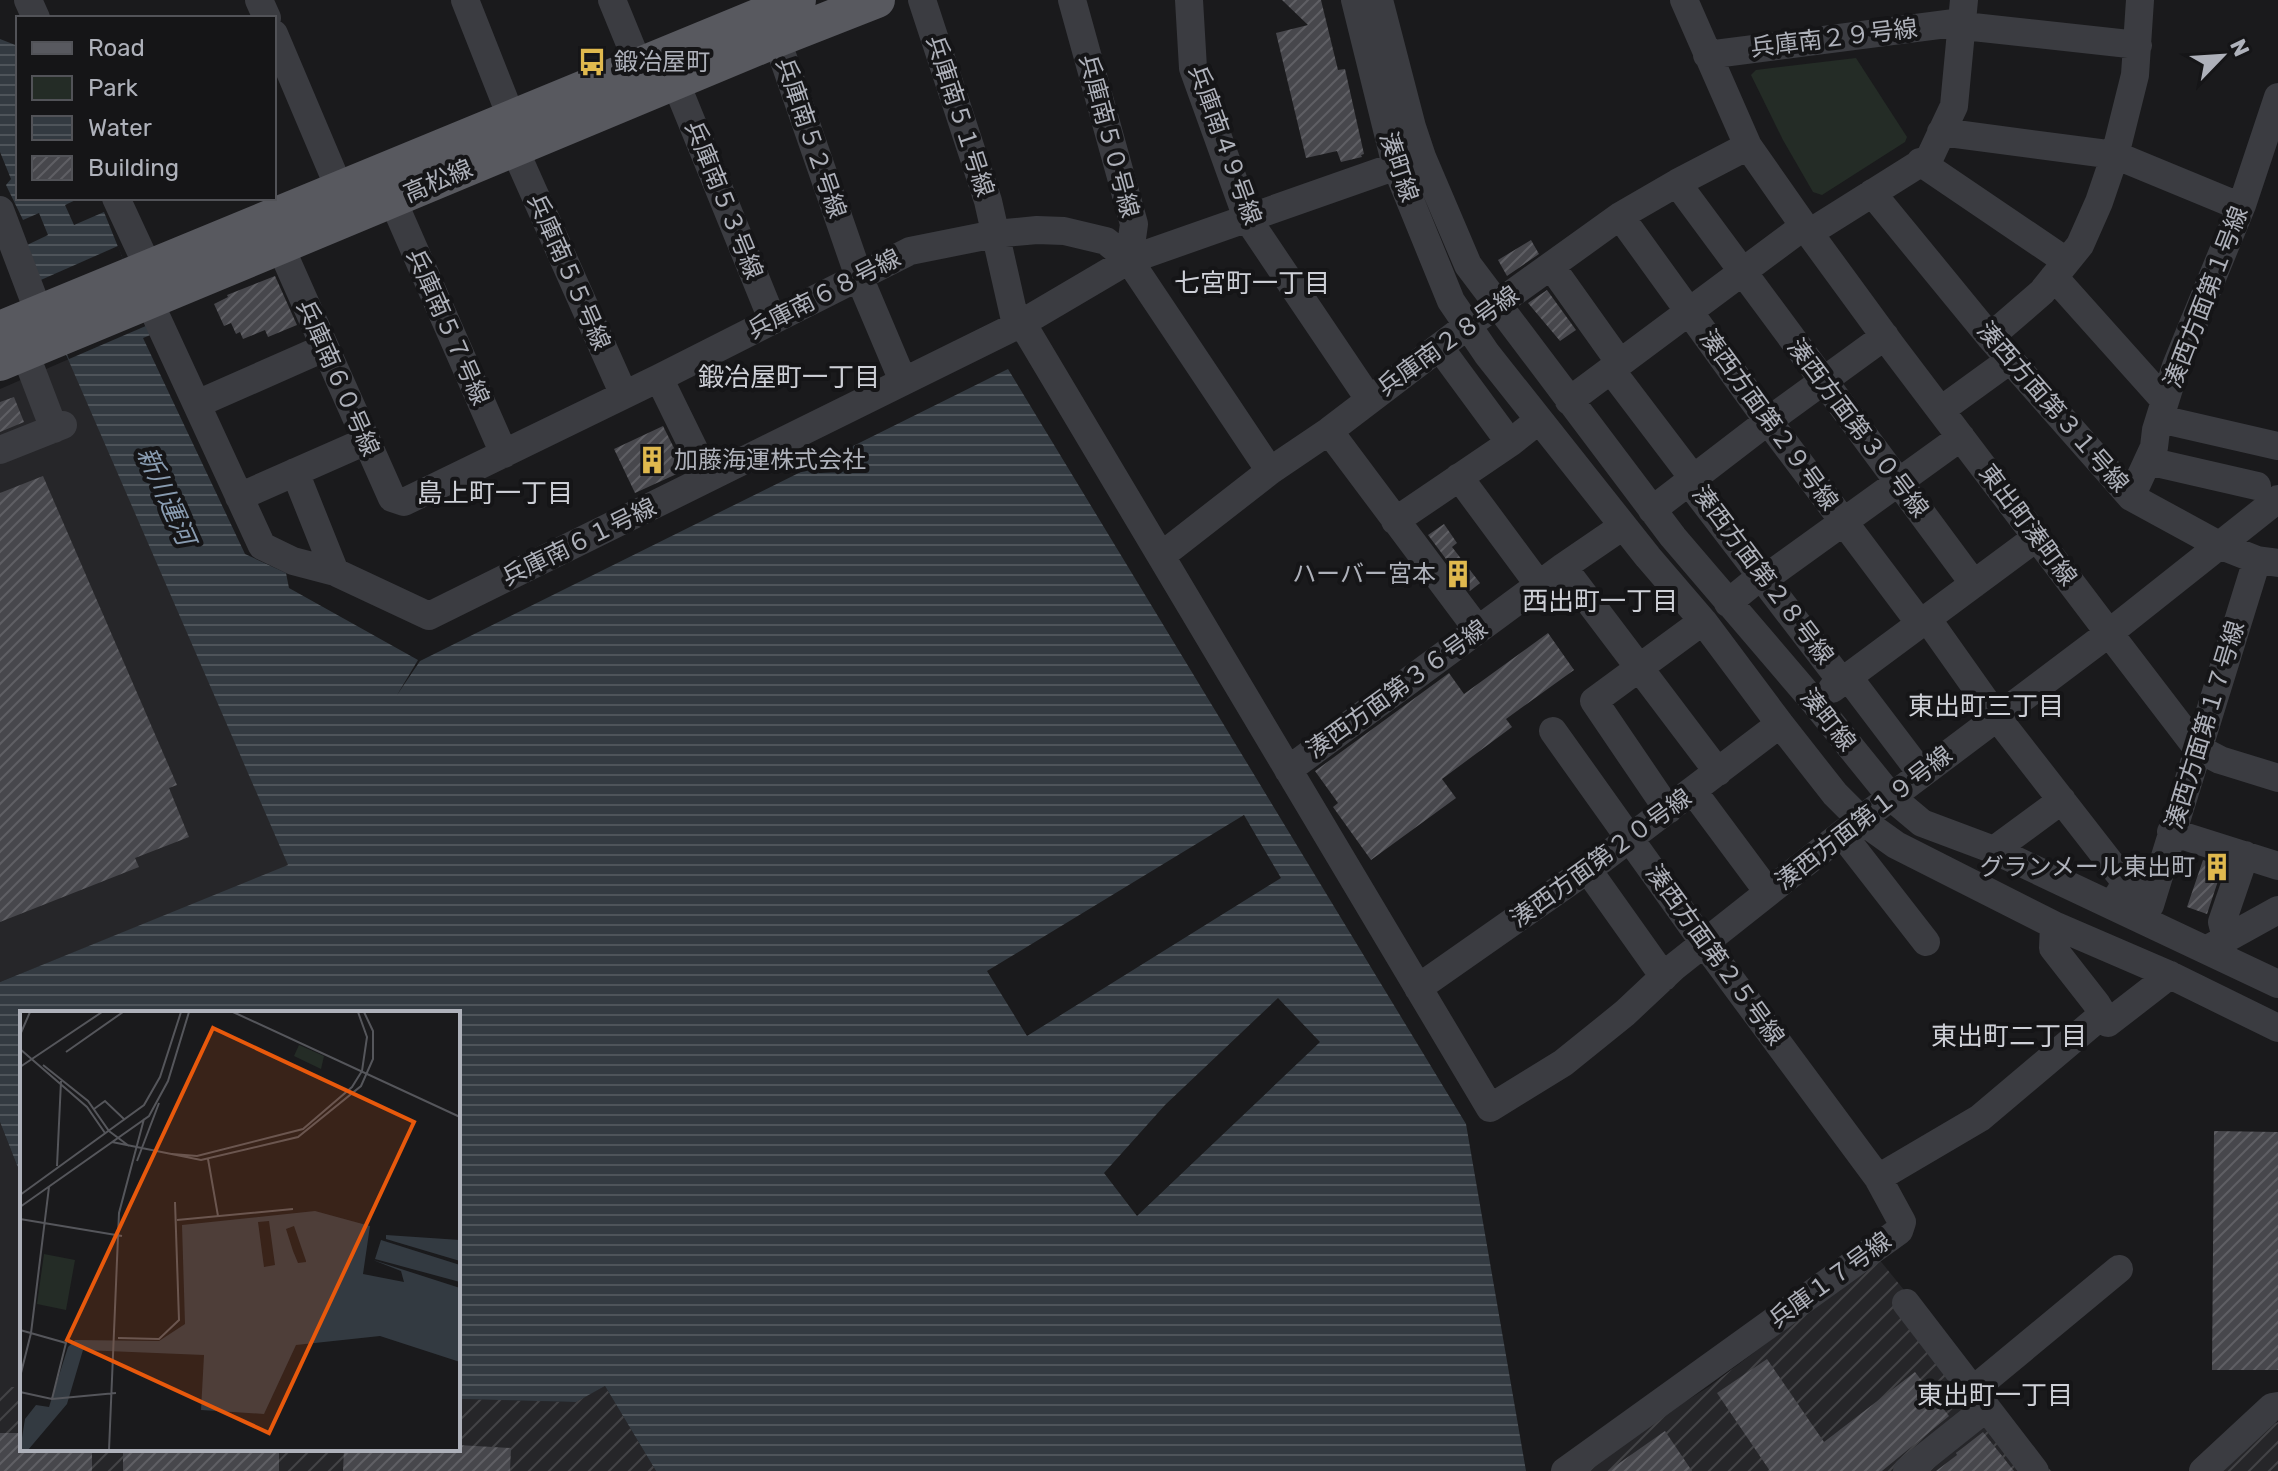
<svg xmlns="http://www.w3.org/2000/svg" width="2278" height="1471" viewBox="0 0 2278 1471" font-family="Rubik,'Noto Sans JP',sans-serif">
	<defs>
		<pattern id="industrial-furrows" width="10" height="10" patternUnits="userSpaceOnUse" patternTransform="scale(2)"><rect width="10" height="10" fill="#262629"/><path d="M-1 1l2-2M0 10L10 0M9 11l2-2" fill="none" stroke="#434346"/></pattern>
		<pattern id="water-rules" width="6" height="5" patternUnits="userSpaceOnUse" patternTransform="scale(2)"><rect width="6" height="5" fill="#333a41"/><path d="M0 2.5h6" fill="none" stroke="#4e545a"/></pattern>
		<pattern id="building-hatch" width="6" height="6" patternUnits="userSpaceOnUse" patternTransform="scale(2)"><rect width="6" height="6" fill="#47474c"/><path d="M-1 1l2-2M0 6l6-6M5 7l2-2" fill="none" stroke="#5f5f64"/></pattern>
	</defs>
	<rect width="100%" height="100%" fill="#1a1a1c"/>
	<!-- built -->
	<path fill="#262629" d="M69,359L289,866L0,982V389Z
		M0,1122L22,1178V1387H0Z"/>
	<!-- industrial -->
	<path fill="url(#industrial-furrows)" d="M1878,1258L2051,1471H1575L1710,1386Z
		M605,1386L656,1471H0V1387H22V1449H458V1399L575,1402Z
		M2278,1422V1471H2218L2264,1428Z"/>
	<!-- park -->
	<path fill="#242c26" d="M1856,58L1907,137L1905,142L1822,195L1813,192L1783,140L1751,75L1756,70Z"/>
	<!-- water -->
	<path fill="url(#water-rules)" fill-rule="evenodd" d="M0,39L18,46V198H80L65,205L74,225L104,212L153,334L143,338L245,554L286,573L289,588L418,660L397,695L420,661L1008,369L1466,1124L1526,1471H656L605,1386L576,1402L458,1399V1013H22V1178L0,1122V982L288,865L21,251L27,245L48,235L39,213L23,220L6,185L11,179L0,152ZM1244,815L1281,878L1027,1036L987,971ZM1278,998L1320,1042L1137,1216L1104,1173L1165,1105Z"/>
	<!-- pier -->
	<path fill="#1a1a1c" d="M118,246L148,325L69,359L34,283Z"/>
	<!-- building -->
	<path fill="url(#building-hatch)" d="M1282,0H1321L1338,70L1345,69L1364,154L1361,155L1362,157L1341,162L1337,151L1306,158L1276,33L1308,25Z
		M1531,240L1539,254L1507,276L1498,260Z
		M275,276L297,325L268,337L265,330L243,339L240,332L236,334L231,323L224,326L214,304L228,297L227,295Z
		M1547,290L1576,330L1560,341L1528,303Z
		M14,397L24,422L0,432V402Z
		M663,426L684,468L681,472L635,493L614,449Z
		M43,476L177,785L169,788L189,837L135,858L139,867L0,922V493Z
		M1444,524L1457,543L1452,547L1480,583L1470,591L1428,535Z
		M1548,633L1574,670L1506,719L1512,727L1442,779L1456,798L1371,860L1333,807L1338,803L1315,771L1449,673L1464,694Z
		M2203,860L2223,866L2207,914L2187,907Z
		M2214,1131L2278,1132V1370H2212Z
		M1767,1359L1824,1442L1915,1372L1949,1416L1882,1471H1770L1717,1393Z
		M1665,1431L1692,1471H1608Z
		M1983,1432L2014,1471H1936L1957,1455L1956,1453Z
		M0,1433H22V1449H92V1471H0Z
		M458,1445L511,1448L510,1471H343L344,1449H458Z
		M123,1449H279V1471H123Z"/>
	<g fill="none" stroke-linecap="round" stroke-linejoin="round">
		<!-- minor -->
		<path stroke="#3b3c41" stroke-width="28" d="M28,0L36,18
			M259,0L267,18
			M465,0L512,119
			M612,0L639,66
			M922,0L988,201L1014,316L1022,323L1490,1108L1563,1063L1625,1013L1674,967L1842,834L2109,633L2278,499
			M1072,0L1134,224L1129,260
			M1189,0L1193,68L1247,218L1369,399
			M1355,0L1396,166L1451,301L1487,354L1648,557L1703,621L1780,724L1835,794L1861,820L1896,845L2054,925L2170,975L2278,1028
			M1379,0L1412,127L1422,157L1468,265L1673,537L1815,703L1891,797L1922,823L1994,850L2278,984
			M1684,0L1748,146L1804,226L1891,345L2109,633L2197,748L2220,760L2278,778
			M770,20L859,277L903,381
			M274,34L340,190
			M1707,55L1962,22L1973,27L2138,45
			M675,81L772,319
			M1941,132L2115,155L2241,207
			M514,148L624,395
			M1920,162L2066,261
			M1677,183L1974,584
			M1872,193L1990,337L2131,497L2219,545L2257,560L2278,563
			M116,198L148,267
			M393,201L504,454
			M0,210L39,313
			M1620,216L1768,421L1919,622
			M1809,233L1930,157L1954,106L1964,0
			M280,246L392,498L404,502L659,378L910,251L995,234L1037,230L1064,231L1106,241L1129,260L1270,471
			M1551,266L1620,363
			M2054,277L2165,401
			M149,301L262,546L293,561L335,572L429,616L1022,323L1129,260L1422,157
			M1990,337L2042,292L2080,245L2099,202L2115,155L2135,75L2140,0
			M1440,348L1510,443
			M25,353L54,429
			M1611,370L1690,474L1692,486L1836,674L1852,682L1921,773
			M659,378L708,478
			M1569,401L1804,226
			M197,404L324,348
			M1941,410L2010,360
			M2160,419L2278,446
			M1329,431L1478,630
			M0,450L63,425
			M2148,461L2257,486
			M295,472L335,572
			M1459,477L1539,585
			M239,497L366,441
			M2131,497L2154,447L2156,430L2176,366L2242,205L2278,97
			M1652,510L1768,421L1885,336
			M1395,521L1510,443L1539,420
			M1161,556L1270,471L1329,431L1467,326L1620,216L1677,183L1748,146
			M1563,567L1718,772
			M1728,603L1756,580L1767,577L1961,437
			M1926,617L1996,716L2126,883L2116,899
			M1832,689L2037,537
			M1553,731L1704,943L1878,1178L1902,1222L1899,1231L1565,1471
			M1288,770L1563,567L1623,526
			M1693,791L1768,892
			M1668,810L1594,701L1703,621
			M2171,832L2278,866
			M1842,834L1926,942
			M1994,850L2062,800
			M1588,870L1664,977
			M2126,883L2150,905L2257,560
			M2054,925L2053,948L2096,1003L2108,1023L2170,975
			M2226,938L2222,922L2245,855
			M2213,946L2278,910
			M1418,988L1601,860L1780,724
			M1878,1178L1980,1118L2102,1015
			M1906,1303L2035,1471
			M1973,1390L2119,1269
			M1907,1471L1986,1408
			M2203,1471L2272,1407L2278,1406"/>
		<!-- major -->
		<path stroke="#58595f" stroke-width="36" d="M0,329L798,0
			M0,363L778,39L877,0"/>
	</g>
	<!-- icons -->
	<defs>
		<symbol id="bus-bare" viewBox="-9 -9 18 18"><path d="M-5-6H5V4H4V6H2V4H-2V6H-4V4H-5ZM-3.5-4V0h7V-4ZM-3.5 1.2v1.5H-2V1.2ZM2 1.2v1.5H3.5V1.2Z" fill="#e0b94e" stroke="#151517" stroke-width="2.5" paint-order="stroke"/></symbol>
		<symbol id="building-bare" viewBox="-9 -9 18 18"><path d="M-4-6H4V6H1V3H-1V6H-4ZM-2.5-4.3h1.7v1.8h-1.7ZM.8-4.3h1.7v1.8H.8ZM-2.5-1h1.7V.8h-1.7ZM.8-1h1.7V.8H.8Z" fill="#e0b94e" stroke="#151517" stroke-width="2.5" paint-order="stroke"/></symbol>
	</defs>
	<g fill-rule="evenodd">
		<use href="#bus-bare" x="572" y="42" width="40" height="40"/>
		<use href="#building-bare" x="632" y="440" width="40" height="40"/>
		<use href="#building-bare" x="1438" y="554" width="40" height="40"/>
		<use href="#building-bare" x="2197" y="847" width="40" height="40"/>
	</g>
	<g text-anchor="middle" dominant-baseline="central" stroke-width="8" stroke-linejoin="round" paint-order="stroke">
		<!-- street labels -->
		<g font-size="24" fill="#aeb1ba" stroke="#151517">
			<text transform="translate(1834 38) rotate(-7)">兵庫南２９号線</text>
			<text transform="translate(960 116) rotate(72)">兵庫南５１号線</text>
			<text transform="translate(1109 136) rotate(75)">兵庫南５０号線</text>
			<text transform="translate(811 138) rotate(71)">兵庫南５２号線</text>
			<text transform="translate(1225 145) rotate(70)">兵庫南４９号線</text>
			<text transform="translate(1399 167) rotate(71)">湊町線</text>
			<text transform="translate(438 181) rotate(-23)">高松線</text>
			<text transform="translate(724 200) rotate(68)">兵庫南５３号線</text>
			<text transform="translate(569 272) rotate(66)">兵庫南５５号線</text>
			<text transform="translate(824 294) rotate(-27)">兵庫南６８号線</text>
			<text transform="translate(2206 297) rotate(-69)">湊西方面第１号線</text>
			<text transform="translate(448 327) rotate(66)">兵庫南５７号線</text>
			<text transform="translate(1448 341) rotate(-36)">兵庫南２８号線</text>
			<text transform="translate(338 378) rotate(66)">兵庫南６０号線</text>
			<text transform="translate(2053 407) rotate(49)">湊西方面第３１号線</text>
			<text transform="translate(1769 420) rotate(54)">湊西方面第２９号線</text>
			<text transform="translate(1858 428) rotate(53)">湊西方面第３０号線</text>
			<text transform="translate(2028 525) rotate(53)">東出町湊町線</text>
			<text transform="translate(579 542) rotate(-26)">兵庫南６１号線</text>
			<text transform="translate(1763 575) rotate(53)">湊西方面第２８号線</text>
			<text transform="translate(1397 689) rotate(-36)">湊西方面第３６号線</text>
			<text transform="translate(1828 720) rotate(51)">湊町線</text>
			<text transform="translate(2205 725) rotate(-73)">湊西方面第１７号線</text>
			<text transform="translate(1864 818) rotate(-38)">湊西方面第１９号線</text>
			<text transform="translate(1601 858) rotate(-36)">湊西方面第２０号線</text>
			<text transform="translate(1715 955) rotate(54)">湊西方面第２５号線</text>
			<text transform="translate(1830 1280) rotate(-36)">兵庫１７号線</text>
		</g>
		<!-- poi labels -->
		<g font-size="24" fill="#aeb1ba" stroke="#151517" text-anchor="start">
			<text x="614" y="62">鍛冶屋町</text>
			<text x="674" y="460">加藤海運株式会社</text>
			<text x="1436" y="574" text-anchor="end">ハーバー宮本</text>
			<text x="2195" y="867" text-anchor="end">グランメール東出町</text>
		</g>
		<!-- neighbourhood labels -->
		<g font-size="26" fill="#ced0d7" stroke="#151517">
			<text x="1252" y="283">七宮町一丁目</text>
			<text x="789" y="377">鍛冶屋町一丁目</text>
			<text x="495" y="493">島上町一丁目</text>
			<text x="1600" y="601">西出町一丁目</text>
			<text x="1986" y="706">東出町三丁目</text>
			<text x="2009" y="1036">東出町二丁目</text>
			<text x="1995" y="1395">東出町一丁目</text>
		</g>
		<!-- water labels -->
		<g font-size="26" font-style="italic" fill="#899cb1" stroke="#151517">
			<text transform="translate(166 496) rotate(66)">新川運河</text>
		</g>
	</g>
	<!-- overview -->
	<g transform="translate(20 1011)">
		<rect width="440" height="440" fill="#1a1a1c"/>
		<path d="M279,34L304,45L301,58L274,45ZM24,243L55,249L46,299L17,293Z" fill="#242c26"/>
		<path d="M295,200L350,215L343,263L384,271L381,260L353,249L440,277V351L360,325L276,334L244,403L181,399L184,344L63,339L47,393L8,439H0L5,408L16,394L29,396L48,336L55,329L139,330L165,313L162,214ZM249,210L255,254L244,256L238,211ZM274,215L286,250V251L278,252L273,240L266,218ZM366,224L440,229V250L366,228ZM361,229L440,254V271L355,248Z" fill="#333a41" fill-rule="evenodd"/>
		<path fill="none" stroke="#55565b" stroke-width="2" d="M213,1L440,106M0,24L10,1M0,38L67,96L85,122M46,41L103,1M23,54L68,90L89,120L109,135M0,56L82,1M74,98L85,90L105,109M92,131L181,149L278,126L341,75L353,48V20L344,1M152,143L177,145L283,118L332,76L342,60L347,26L338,1M188,148L198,205M117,150L139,92M37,155L41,70M0,184L124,94L140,66L161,1M0,196L129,105L148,70L169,1M0,208L102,225M157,209L273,198M0,319L46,332L32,388M98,327L139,328L159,309L155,191M0,366L11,322L29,176M0,381L32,388L96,382M89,439L99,202L124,108"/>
		<path fill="#e8590c" fill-opacity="0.15" stroke="#e8590c" stroke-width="4" d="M193,17L394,111L249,422L47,329Z"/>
		<rect width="440" height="440" fill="none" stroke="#aeb1ba" stroke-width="4"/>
	</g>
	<!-- legend -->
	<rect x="16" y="16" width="260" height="184" fill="#151517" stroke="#525358" stroke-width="2"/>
	<rect x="32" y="42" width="40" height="12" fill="#58595f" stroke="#525358" stroke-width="2"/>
	<text x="88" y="56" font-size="24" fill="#aeb1ba">Road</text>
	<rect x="32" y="76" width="40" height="24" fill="#242c26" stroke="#525358" stroke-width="2"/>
	<text x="88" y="96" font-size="24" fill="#aeb1ba">Park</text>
	<rect x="32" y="116" width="40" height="24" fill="url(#water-rules)" stroke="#525358" stroke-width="2"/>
	<text x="88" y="136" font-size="24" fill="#aeb1ba">Water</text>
	<rect x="32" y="156" width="40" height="24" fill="url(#building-hatch)" stroke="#525358" stroke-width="2"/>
	<text x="88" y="176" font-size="24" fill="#aeb1ba">Building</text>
	<!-- north arrow -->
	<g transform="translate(2222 56) rotate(65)" stroke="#151517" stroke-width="6" paint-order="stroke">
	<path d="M0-6L14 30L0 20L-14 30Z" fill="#aeb1ba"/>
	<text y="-12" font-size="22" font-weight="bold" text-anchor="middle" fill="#aeb1ba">N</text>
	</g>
</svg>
